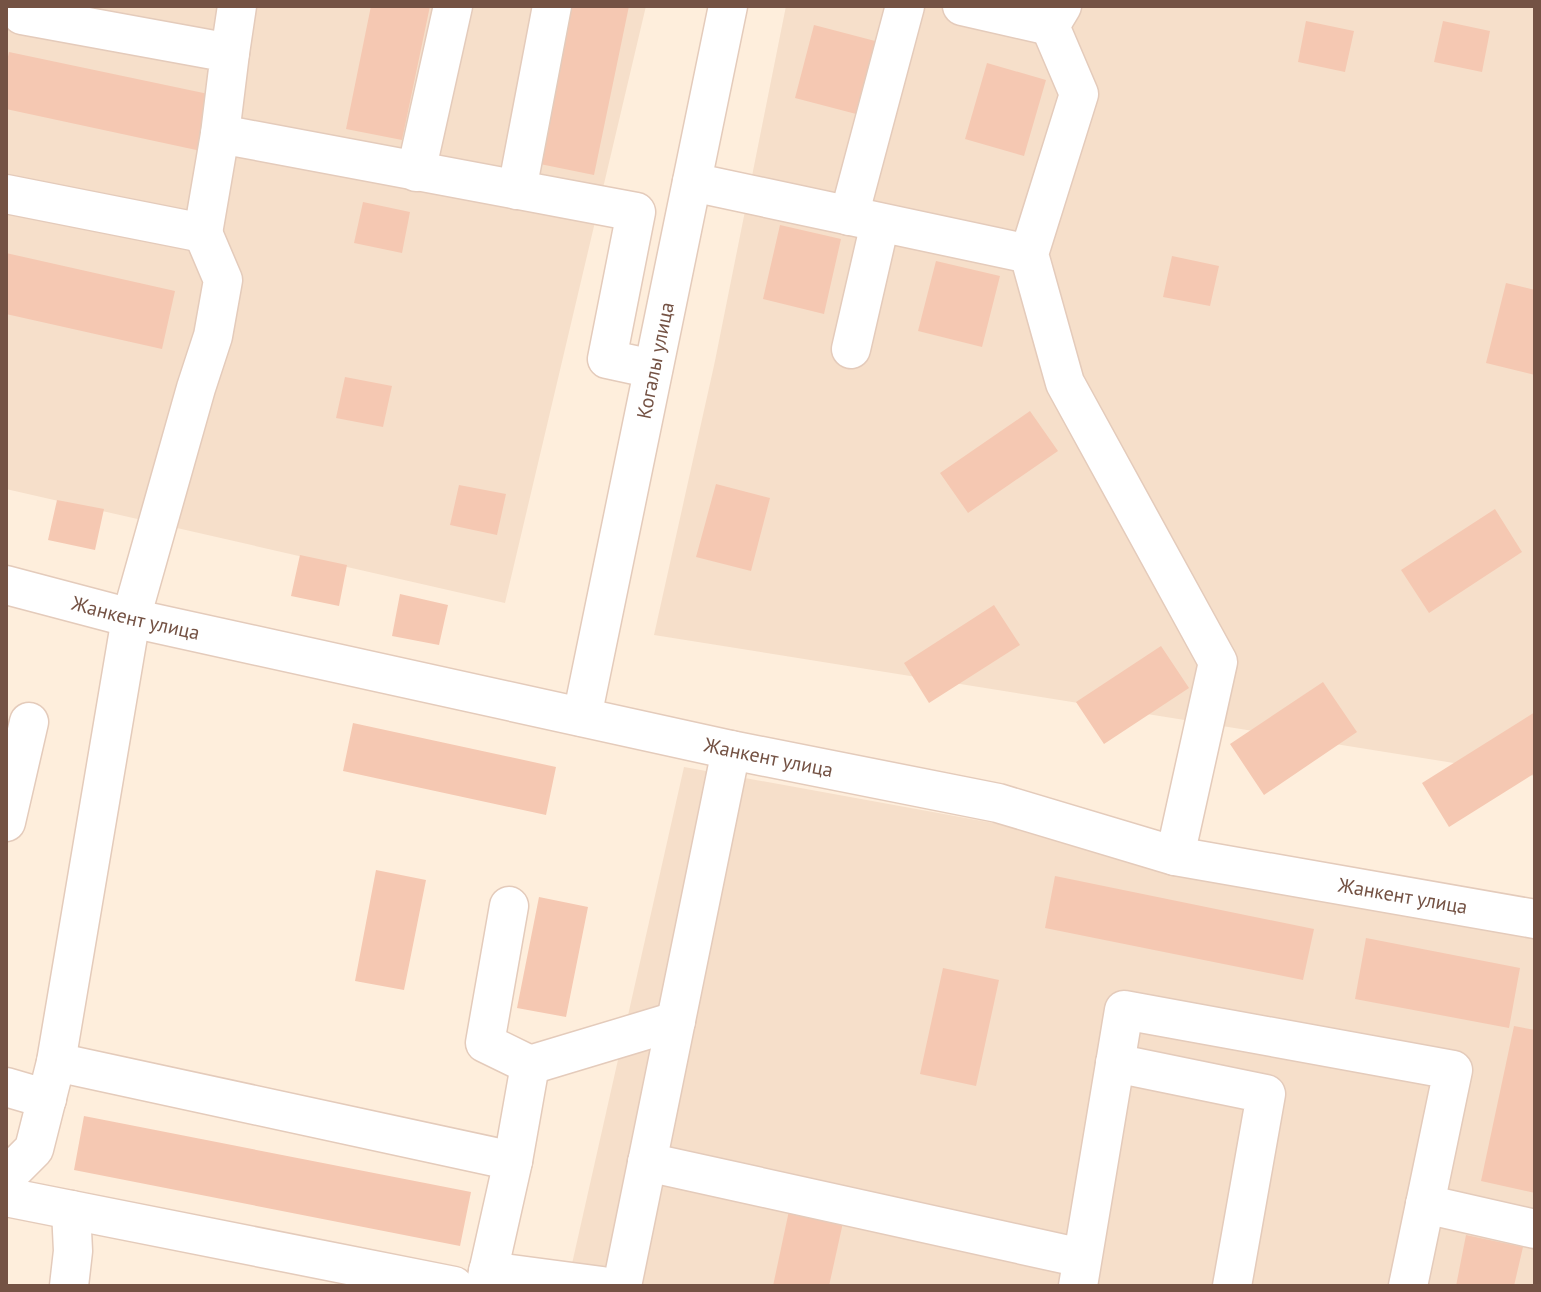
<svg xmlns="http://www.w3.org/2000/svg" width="1541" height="1292" viewBox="0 0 1541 1292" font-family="'PT Sans',sans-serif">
	<rect width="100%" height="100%" fill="#feeedc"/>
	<!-- residential -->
	<path fill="#f6dfca" d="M6,6H646L505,603L6,489Z
		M786,6H1535V776L654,635L715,361Z
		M684,767L1535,921V1286H567Z"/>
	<!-- building -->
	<path fill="#f5c8b2" d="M371,6H430L402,140L346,129Z
		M568,6H629L594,175L535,163Z
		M1306,21L1354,31L1345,72L1298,62Z
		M1443,21L1490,31L1482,72L1434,62Z
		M814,25L879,42L860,115L795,98Z
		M9,52L213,95L201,151L6,109V66Z
		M987,63L1046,80L1024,156L965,139Z
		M363,202L410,212L402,253L354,243Z
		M780,225L841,239L824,314L763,299Z
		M6,253L175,291L162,349L6,314Z
		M1172,256L1219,266L1210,306L1163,297Z
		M936,261L1000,276L982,347L918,331Z
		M1506,283L1535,290V375L1486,363Z
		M345,377L392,386L383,427L336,418Z
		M1030,411L1058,451L968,513L940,473Z
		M716,484L770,498L751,571L696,557Z
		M459,485L506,494L497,535L450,525Z
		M57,500L104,509L95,550L48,540Z
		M1495,509L1522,552L1429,613L1401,570Z
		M300,555L347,565L339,606L291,596Z
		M400,594L448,605L439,645L392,636Z
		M994,605L1020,645L929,703L904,663Z
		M1161,646L1189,688L1104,744L1076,702Z
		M1323,682L1357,732L1264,795L1230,744Z
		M1535,712V773L1449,827L1422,783Z
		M353,723L556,767L546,815L343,771Z
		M376,870L426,880L404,990L355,981Z
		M1055,876L1314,929L1303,980L1045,928Z
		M539,897L588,907L566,1017L517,1008Z
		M1366,938L1520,968L1509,1028L1355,999Z
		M943,968L999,980L976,1086L920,1074Z
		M1514,1026L1535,1030V1193L1481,1181Z
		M84,1116L471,1192L460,1246L74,1170Z
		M790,1206L844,1218L829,1286H773Z
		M1466,1235L1523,1247L1514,1286H1456Z"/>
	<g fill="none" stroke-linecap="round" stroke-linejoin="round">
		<defs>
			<g id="minor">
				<path d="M962,6L1050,26"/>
				<path d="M1062,6L1050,26L1079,94L1029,254L1065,383L1218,662L1175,856"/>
				<path d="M22,15L230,53L220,134"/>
				<path d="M230,53L237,6"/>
				<path d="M416,172L453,6"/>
				<path d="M692,182L1029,254"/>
				<path d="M517,190L552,6"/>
				<path d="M6,194L203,233L220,134L636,212L607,359L653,369"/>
				<path d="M849,216L905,6"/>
				<path d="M851,349L880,223"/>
				<path id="s1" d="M6,585L131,618L731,750L998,803L1175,856L1535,919"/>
				<path id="s2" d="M582,717L728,6"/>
				<path d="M6,822L29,722"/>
				<path d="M56,1062L513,1161"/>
				<path d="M1115,1063L1266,1094L1232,1286"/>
				<path d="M530,1065L676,1021"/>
				<path d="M6,1087L47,1099"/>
				<path d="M647,1162L1082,1258"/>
				<path d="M6,1177L34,1149L56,1062L131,618L196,388L213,336L223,280L203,233"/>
				<path d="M6,1197L454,1286"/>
				<path d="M1425,1204L1535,1229"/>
				<path d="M488,1271L602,1286"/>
				<path d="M69,1286L73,1251L71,1210"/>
				<path d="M485,1286L513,1161L530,1065L485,1043L509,906"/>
				<path d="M622,1286L731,750"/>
				<path d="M1078,1286L1124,1010L1453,1070L1408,1286"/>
			</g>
		</defs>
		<!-- minor casing -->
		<use href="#minor" stroke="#e4cbbb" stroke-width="41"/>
		<!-- minor -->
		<use href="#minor" stroke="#fff" stroke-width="38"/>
	</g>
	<g text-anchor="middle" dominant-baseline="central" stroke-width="6" stroke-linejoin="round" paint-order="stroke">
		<!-- street labels -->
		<g font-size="20" fill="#745244" stroke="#fff2e4">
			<text stroke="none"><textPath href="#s2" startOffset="364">Когалы улица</textPath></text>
			<text stroke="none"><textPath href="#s1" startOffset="134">Жанкент улица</textPath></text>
			<text stroke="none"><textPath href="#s1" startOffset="782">Жанкент улица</textPath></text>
			<text stroke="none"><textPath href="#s1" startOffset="1432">Жанкент улица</textPath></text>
		</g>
	</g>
	<!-- border -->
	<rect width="1541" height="1292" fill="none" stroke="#745244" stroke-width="16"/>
</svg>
